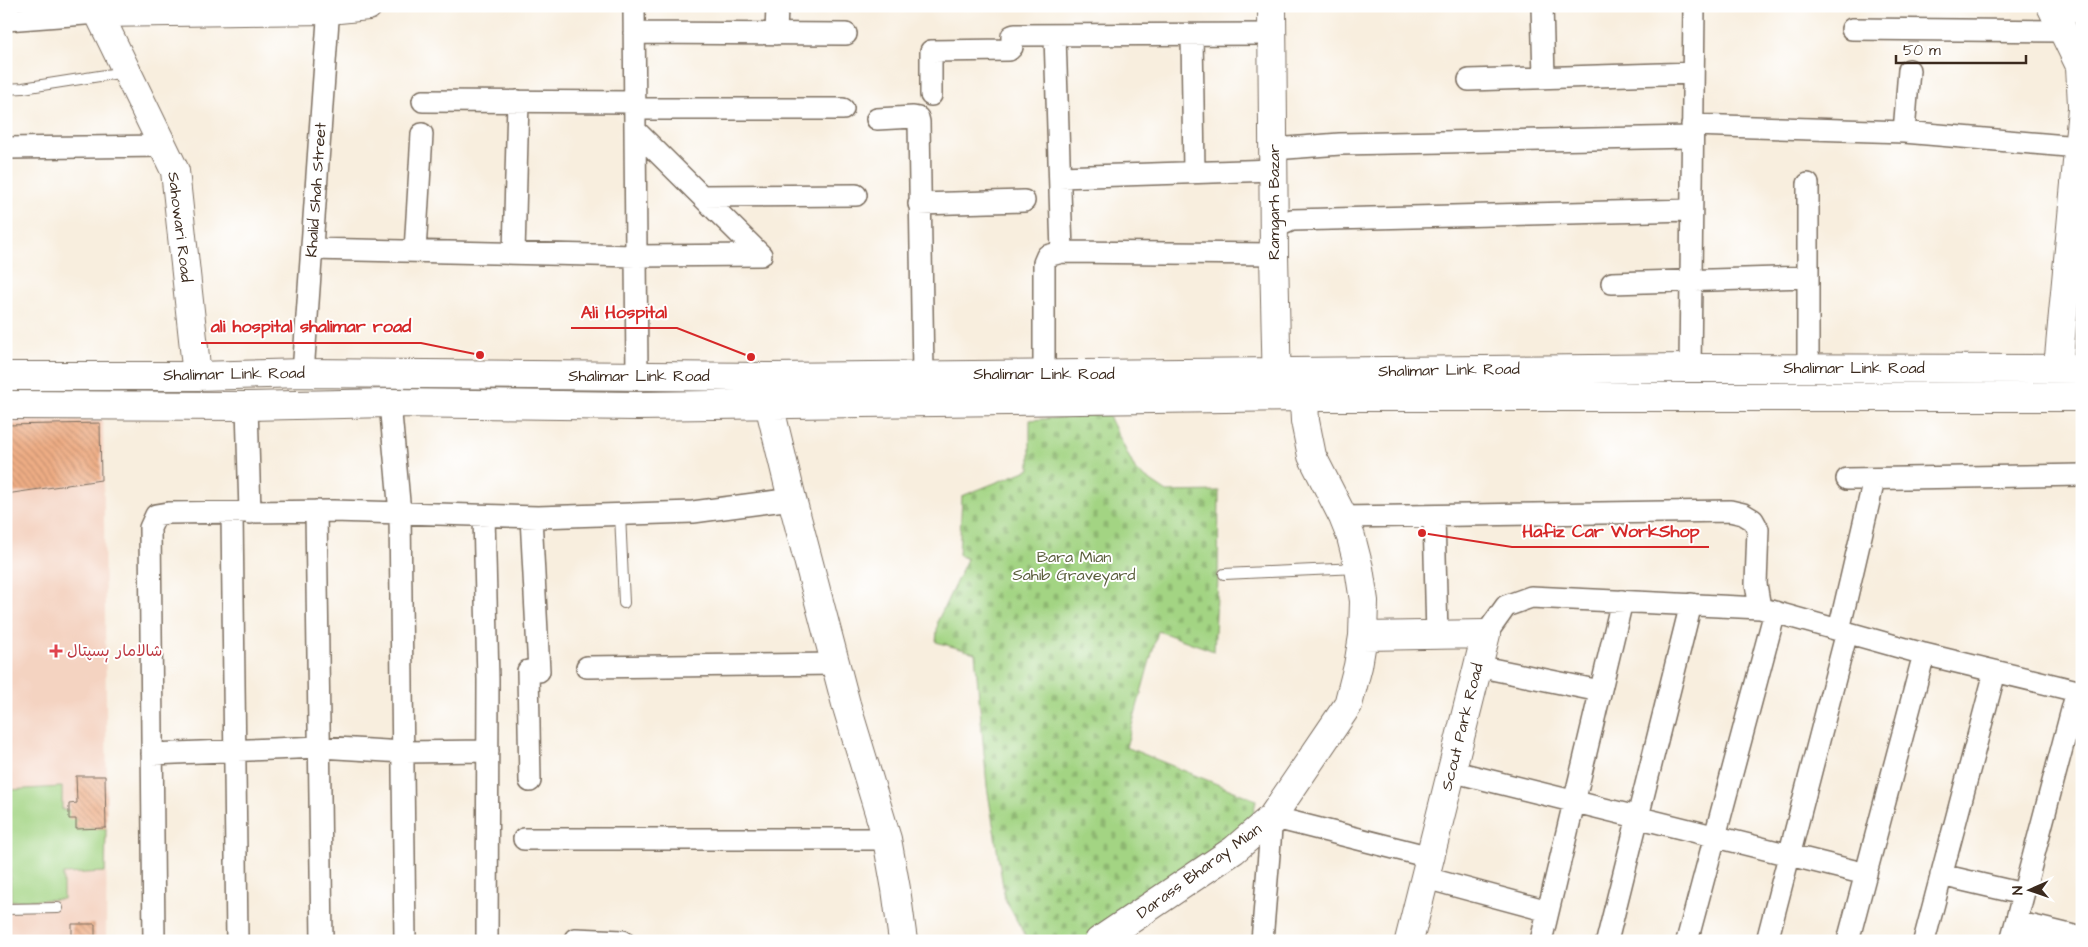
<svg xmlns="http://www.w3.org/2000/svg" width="2088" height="947" viewBox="0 0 2088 947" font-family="'Architects Daughter','Playpen Sans Arabic',sans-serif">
	<defs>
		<pattern id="cemetery-stones" width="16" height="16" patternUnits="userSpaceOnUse" patternTransform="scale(1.25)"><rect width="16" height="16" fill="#a3d483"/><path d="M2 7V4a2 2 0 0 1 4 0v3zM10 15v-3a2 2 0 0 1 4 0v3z" fill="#8db671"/></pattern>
		<pattern id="building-back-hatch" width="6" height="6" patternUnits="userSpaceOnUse" patternTransform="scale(1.25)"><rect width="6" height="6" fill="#eead85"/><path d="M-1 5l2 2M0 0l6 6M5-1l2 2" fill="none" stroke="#c28d6c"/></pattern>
	</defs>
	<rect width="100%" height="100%" fill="#fff"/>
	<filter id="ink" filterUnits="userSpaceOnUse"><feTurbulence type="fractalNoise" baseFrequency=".02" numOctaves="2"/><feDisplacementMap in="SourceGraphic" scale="10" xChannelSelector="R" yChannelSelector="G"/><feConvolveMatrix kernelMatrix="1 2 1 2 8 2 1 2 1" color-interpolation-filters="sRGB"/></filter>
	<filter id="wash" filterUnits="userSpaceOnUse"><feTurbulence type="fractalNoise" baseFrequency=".0096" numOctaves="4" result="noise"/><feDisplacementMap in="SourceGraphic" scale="20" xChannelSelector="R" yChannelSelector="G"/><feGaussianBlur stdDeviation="1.12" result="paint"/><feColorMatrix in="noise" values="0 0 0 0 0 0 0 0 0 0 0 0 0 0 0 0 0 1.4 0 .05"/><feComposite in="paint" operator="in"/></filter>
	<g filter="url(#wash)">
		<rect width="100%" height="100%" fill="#f8eede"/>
		<!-- built -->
		<path fill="#f4d3c1" d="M6,420H103L107,798L106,941H6Z"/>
		<!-- green -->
		<path fill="#a3d483" stroke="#6f7f50" d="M62,787V810H69L76,819V829L106,828L105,872L63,874V899L11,901L8,790Z"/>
		<!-- cemetery -->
		<path fill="url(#cemetery-stones)" stroke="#6f7f50" d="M1108,414L1136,471L1167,492L1219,491L1218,579L1214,651L1158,631L1126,747L1256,800L1253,816L1236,837L1089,941H1028L1005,899L987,786L975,653L936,642L938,620L967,559L959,555L962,496L1030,469V420Z"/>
		<g id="blocks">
			<!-- building -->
			<path fill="url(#building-back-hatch)" d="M100,423L101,480L6,494V425Z
				M76,776H105L106,828L76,829V819H69V804L77,803Z
				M72,924H95V941H72Z"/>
		</g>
	</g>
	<g filter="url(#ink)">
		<use href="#blocks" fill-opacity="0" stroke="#7d6f61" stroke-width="1"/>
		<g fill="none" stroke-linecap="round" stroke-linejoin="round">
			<defs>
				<path id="lane" d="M6,89L23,88L125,72
					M620,514L624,603
					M1224,574L1358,568
					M6,909L58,908"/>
				<path id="street" d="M634,6L637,376
					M1542,6L1544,77
					M2055,14L2082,11
					M6,20L98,13
					M1852,29L2063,31
					M634,33L846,34
					M776,34L777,6
					M1192,35L1194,172
					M1055,36L1062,252L1274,254
					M1469,80L1693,73
					M931,95V51L1009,50L1012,47V36L1015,35L1272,34
					M423,101L635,102
					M635,109H843
					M877,119L913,117L918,118L919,122L923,374
					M1692,125L1904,132L2078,147
					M1904,132L1909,70
					M6,148L163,146
					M1274,149L1340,144L1692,137
					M1060,177L1274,170
					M1808,184V368
					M702,196L856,195
					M919,204L1024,201
					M1274,228L1292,220L1691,210
					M312,249L636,256L761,255L635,130
					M415,251L422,134
					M514,253L518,101
					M1612,283L1807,277
					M1690,368L1694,6
					M303,373L329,6
					M1044,375V263L1047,256L1062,252
					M390,403L400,513L405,941
					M247,406L250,513
					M1847,479L2082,475
					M316,511L322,941
					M232,513L237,941
					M484,516L488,680L487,941
					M1434,516L1437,636
					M1343,517L1730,511L1743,514L1753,520L1758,529L1756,584L1760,608L1924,654L2077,691
					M1839,630L1874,480
					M1486,634L1506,606L1531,597L1760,608
					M1477,666L1600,691
					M587,667L836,664
					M152,754L320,747L403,752L488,751
					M1451,771L1866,874
					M530,781L528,671H539L531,517
					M524,839H887
					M1941,875L2023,894
					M1426,878L1548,911
					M2016,922L2082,938
					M575,939L623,941
					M154,941L150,528L156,515L168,513L333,511L538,517L693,512L792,499
					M1262,941L1272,817L1430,857
					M1541,941L1622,601
					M1607,941L1691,604
					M1687,941L1775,612
					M1767,941L1847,632
					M1848,941L1924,654
					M1924,941L1995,672
					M2011,941L2077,691L2082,693"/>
				<path id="secondary" d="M95,6L175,171L197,376
					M1272,6L1274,254L1277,391
					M2051,6L2080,66L2082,105
					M98,13L329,10L368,6
					M2058,368L2082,108
					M6,376H197L303,373L769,377L1690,368L2082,369
					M769,387V404L792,499L846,704L887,839L896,889L903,941
					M6,405L247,406L390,403L637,406L1304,397H2082
					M1363,636L1486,634L1409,941
					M1099,941L1234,850L1272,817L1348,705L1358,666L1363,636L1364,601L1359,568L1351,537L1343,517L1312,456L1305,421L1303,380"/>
			</defs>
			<!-- lane casing -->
			<use href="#lane" stroke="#7d6f61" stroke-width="12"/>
			<!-- street casing -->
			<use href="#street" stroke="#7d6f61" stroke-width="24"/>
			<!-- secondary casing -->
			<use href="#secondary" stroke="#7d6f61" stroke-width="30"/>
			<!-- lane -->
			<use href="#lane" stroke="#fff" stroke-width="10"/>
			<!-- street -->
			<use href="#street" stroke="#fff" stroke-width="21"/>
			<!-- secondary -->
			<use href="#secondary" stroke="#fff" stroke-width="28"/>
		</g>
	</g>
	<!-- markers -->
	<path fill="#e0444e" stroke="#fff" stroke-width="2" d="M53.5 643.5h5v5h5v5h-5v5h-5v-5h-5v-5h5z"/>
	<g text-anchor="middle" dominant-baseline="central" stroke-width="4" stroke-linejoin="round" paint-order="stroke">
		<!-- street labels -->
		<g font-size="16" fill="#3b2a1e" stroke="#fff">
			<text transform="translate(316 190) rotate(-86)">Khalid Shah Street</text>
			<text transform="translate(1274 202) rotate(-90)">Ramgarh Bazar</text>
			<text transform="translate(180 227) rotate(83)">Sahowari Road</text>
			<text x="1854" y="368">Shalimar Link Road</text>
			<text transform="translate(1449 370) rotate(-1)">Shalimar Link Road</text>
			<text transform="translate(234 374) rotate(-1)">Shalimar Link Road</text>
			<text x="1044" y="374">Shalimar Link Road</text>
			<text x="639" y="376">Shalimar Link Road</text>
			<text transform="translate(1462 727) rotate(-76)">Scout Park Road</text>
			<text transform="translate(1199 871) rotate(-36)">Darass Bharay Mian</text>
		</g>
		<!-- park labels -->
		<g font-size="16" fill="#5a5d3c" stroke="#fff">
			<text x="1074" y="557">Bara Mian<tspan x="1074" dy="18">Sahib Graveyard</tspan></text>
		</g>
		<!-- health labels -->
		<g font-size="16" fill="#be3a42" stroke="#fff" text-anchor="start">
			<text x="67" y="651">شالامار ہسپتال</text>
		</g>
	</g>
	<!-- callouts -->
	<path fill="none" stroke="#d62828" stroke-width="2" d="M751 357L677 328H571M480 355L421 343H201M1422 533L1512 547H1709"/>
	<g fill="#d62828" stroke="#fff" stroke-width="2">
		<circle cx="751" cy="357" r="5"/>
		<circle cx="480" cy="355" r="5"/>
		<circle cx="1422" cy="533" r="5"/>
	</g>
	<g font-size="18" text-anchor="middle" font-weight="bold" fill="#d62828" stroke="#fff" stroke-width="4" stroke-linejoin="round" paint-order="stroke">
		<text x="624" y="318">Ali Hospital</text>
		<text x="311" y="332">ali hospital shalimar road</text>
		<text x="1611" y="537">Hafiz Car WorkShop</text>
	</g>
	<!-- margin -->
	<rect width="2088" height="947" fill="none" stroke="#fff" stroke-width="25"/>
	<!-- north arrow -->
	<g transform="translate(2030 890) rotate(268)" stroke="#ffffff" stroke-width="4" paint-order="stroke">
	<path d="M0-4L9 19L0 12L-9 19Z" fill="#3b2a1e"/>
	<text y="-8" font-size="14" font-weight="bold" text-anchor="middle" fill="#3b2a1e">N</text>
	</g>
	<!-- scale -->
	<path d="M1896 55v8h130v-8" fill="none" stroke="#3b2a1e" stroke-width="2.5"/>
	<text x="1903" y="55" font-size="15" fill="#3b2a1e" stroke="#ffffff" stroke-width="4" paint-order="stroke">50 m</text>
</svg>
